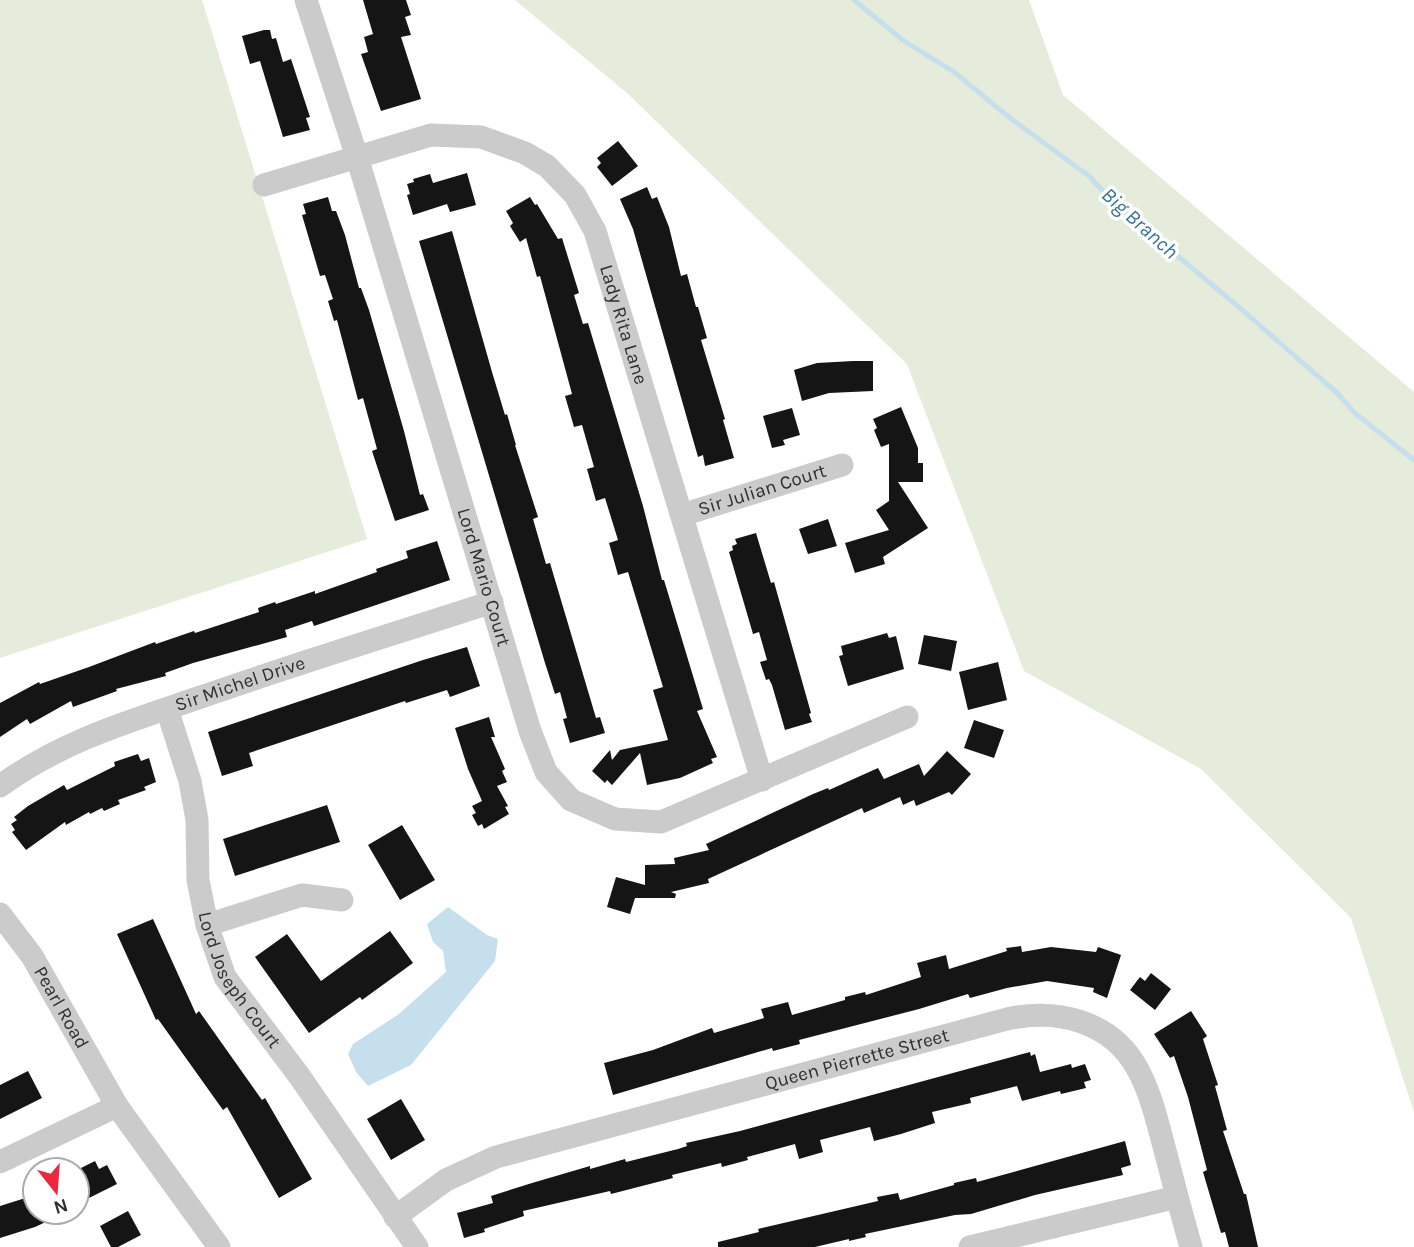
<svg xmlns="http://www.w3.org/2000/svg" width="1414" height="1247" viewBox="0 0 1414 1247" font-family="Karla,sans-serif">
	<rect width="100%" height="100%" fill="#fff"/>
	<!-- green -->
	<path fill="#e5ecdb" d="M0,0H202L367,539L0,658Z
		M515,0H1029L1063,95L1414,392V1112L1351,918L1201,769L1024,671L907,364L627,93Z"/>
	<!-- water -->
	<path fill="#c6dfed" d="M448,907L487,935L498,939L495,961L411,1065L368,1086L356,1072L348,1054L353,1044L399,1014L446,972L443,951L433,942L427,924Z"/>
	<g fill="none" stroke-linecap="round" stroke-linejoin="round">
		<!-- stream -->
		<path stroke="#c6dfed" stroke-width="5" d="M854,0L904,41L954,72L1010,118L1089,176L1114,203L1240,308L1336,392L1356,414L1414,460"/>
	</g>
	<!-- building -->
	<path fill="#151515" d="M363,0H406L411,15L405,17L411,35L401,37L421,99L381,111L361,54L368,52L364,37L373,34Z
		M264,30H270L272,39L276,38L283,62L291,59L310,117L306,118L310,130L283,137L260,61L250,64L242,36Z
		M618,141L638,166L612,186L597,167L601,163L597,158Z
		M467,173L476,205L450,212L447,204L413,215L407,195L410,194L407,184L414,182L413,179L430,174L433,183Z
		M647,187L652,199L657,197L669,227L681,276L687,274L696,307H698L707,338L701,340L725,419L723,420L734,458L705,466L703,455L698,457L633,229L620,199Z
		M328,197L332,211H336L345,235L359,288H361L369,310L404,431L420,495L423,494L429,510L395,521L372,451L377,449L363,398L358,400L337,320L334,321L328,301L333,299L325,275L320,276L302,215L306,214L303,204Z
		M530,197L535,205L537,204L558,239L562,238L579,293L574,295L583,324L588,323L643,506L662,580H664L703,709L697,711L717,757L711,759L713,763L680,778L647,785L640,753L612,785L607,780L605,783L592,771L610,750L612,760L620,750L668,740L653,690L663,687L628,572L618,575L609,543L618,540L605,498L596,501L587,469L594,467L582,425L574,427L565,396L572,394L540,276L537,277L526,238L520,242L510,226L513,223L506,211Z
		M452,231L492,372L505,415L507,414L516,445H515L538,517L533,519L546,564L550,563L596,718L600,717L605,733L570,743L563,719L567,718L560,692L555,694L545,663L419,241Z
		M853,361H873V391L829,393L802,401L794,370L817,363Z
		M901,407L918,448V463H923V482H898L928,528L883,557L885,564L855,573L845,543L889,530L876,510L889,501V444L881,447L874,430L877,428L873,419Z
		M792,408L800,435L783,440L785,445L772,448L763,416Z
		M828,519L837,546L808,554L799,529Z
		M756,533L771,583L774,582L811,713L809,714L812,722L785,730L772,685L769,679L766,680L760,662L767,660L759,632L753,634L729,552L733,550L732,546L737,544L735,539Z
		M437,541L450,580L314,626L312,621L285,630L287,637L193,663L165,673L166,676L116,689L117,691L73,707L71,701L30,724L27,719L0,737V703L39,682L40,684L89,667L155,642L156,644L194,631L195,633L259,612L258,608L275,602L276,604L315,591V594L377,572L376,569L408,558L406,551Z
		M887,633L889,638L896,636L904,669L848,686L839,656L843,655L841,646Z
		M924,635L957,641L951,671L918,664Z
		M467,647L480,686L450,697L447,690L406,703L405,701L249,753L253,766L222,776L208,732L423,660Z
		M998,662L1007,700L968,710L959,672Z
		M489,717L495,737H491L505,769L502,771L507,782L497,786L508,806L505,807L509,814L484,829L482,824L478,826L472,815L476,813L472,806L482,801L468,769L455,728Z
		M974,720L1004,730L994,758L964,748Z
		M947,751L971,774L952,795L949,792L916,806L914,800L903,805L900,797L864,813L862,808L708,879L709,883L671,892L676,894L675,898H635L630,914L607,907L616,877L645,885V865L675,864L674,858L709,850L706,844L813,794L828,788L829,790L878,768L884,779L919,764L924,776Z
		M138,754L141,761L149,758L156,782L144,787L146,790L118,800L120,804L104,811L102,808L90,814L89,812L66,825L65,822L26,850L12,832L15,830L11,824L17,820L14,817L28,806L64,785L67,790L115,766L114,762Z
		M327,805L340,842L235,876L223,839Z
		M402,825L435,880L400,900L368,845Z
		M153,919L196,1014L199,1011L262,1100L265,1098L312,1179L279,1198L227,1107L223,1110L158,1019L156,1020L117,934Z
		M390,931L413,963L362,1000L360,997L309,1033L255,957L287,934L321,981Z
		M1021,946L1022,952L1051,947L1096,952L1098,947L1121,955L1107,998L1093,992L1094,988L1047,981L1007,988L970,998L968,994L919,1009L799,1040L800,1044L773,1051L772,1048L613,1095L604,1063L653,1050L712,1028L714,1033L764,1018L761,1009L788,1002L792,1015L845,1000V997L865,992L866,995L921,977L917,963L946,955L949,969L1007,951L1006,948Z
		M1151,973L1171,989L1155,1010L1130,990L1140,977L1145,981Z
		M1191,1011L1207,1036L1203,1039L1218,1085L1215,1086L1227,1130L1223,1131L1244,1194H1246L1258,1247H1229L1225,1232L1221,1233L1203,1172L1207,1170L1188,1097L1174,1056L1170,1058L1154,1034Z
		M1030,1052L1031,1056L1035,1054L1040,1072L1071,1064L1072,1068L1085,1064L1091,1080L1084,1082L1086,1088L1061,1094L1060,1091L1022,1101L1017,1086L970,1098L971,1103L932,1112L935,1123L901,1134L874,1141L870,1127L820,1140L823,1152L799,1159L795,1144L747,1157L748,1160L722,1167L721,1163L672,1175L673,1178L611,1194L610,1191L523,1211L524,1216L484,1229L485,1232L464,1238L457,1213L493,1203L491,1196L532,1183L590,1166V1169L625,1159L626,1162L678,1149L687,1146L686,1143L740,1131Z
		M28,1071L42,1098L0,1119V1085Z
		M401,1099L425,1140L391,1160L367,1119Z
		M1125,1141L1131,1165L1121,1168L1123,1175L1035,1195L971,1214L955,1215L865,1234L866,1237L849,1241V1239L815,1247H718V1242L759,1232L758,1229L878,1201L877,1197L898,1193L900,1200L954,1185V1183L976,1178L977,1182Z
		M95,1161L99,1169L107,1165L117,1184L87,1199L77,1178V1170Z
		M35,1195V1212H67L35,1227L0,1238V1206Z
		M128,1211L141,1235L118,1247H111L100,1226Z"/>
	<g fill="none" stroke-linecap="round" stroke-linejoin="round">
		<!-- minor -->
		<g stroke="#cbcbcb" stroke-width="23">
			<path id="s1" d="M306,0L357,157L530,731L546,772L571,800L615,819L661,822L907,717"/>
			<path id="s2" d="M264,185L431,135L481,137L525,153L547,166L575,195L595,231L762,780"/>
			<path id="s3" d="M682,515L842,465"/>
			<path id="s4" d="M167,709L190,781L197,820L198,880L207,925L225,977L300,1077L417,1247"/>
			<path id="s5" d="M0,786C62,741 127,722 198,698C295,664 394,634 492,602"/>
			<path id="s6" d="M0,914L32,956L117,1106"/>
			<path d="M207,925L302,895L342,900"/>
			<path d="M0,1162L117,1106L219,1247"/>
			<path id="s7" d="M395,1217L446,1180L496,1157L1007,1019C1057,1008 1111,1021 1137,1068C1152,1095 1158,1125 1166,1154C1174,1185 1182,1216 1191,1247"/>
			<path d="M970,1247L1177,1197"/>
		</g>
	</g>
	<g text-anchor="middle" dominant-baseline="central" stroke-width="7" stroke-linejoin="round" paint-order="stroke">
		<!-- street labels -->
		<g font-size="19" fill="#2e2e2e" stroke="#fff">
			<text stroke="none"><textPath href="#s2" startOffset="476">Lady Rita Lane</textPath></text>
			<text stroke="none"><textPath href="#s3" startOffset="84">Sir Julian Court</textPath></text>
			<text stroke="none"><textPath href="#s1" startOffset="604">Lord Mario Court</textPath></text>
			<text stroke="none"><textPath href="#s5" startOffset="262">Sir Michel Drive</textPath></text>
			<text stroke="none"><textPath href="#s4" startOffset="285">Lord Joseph Court</textPath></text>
			<text stroke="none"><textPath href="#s6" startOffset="112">Pearl Road</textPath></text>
			<text stroke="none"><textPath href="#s7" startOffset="492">Queen Pierrette Street</textPath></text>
		</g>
		<!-- water labels -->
		<g font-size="21" font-style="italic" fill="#387494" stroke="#fff">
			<text transform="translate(1140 223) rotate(42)">Big Branch</text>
		</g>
	</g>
	<!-- north arrow -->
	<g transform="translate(56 1191) rotate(163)"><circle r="33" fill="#ffffff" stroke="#ababab" stroke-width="2"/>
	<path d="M0-5L12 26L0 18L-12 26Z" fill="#ed283e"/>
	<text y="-10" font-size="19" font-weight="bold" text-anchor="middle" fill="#2e2e2e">N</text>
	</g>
</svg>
